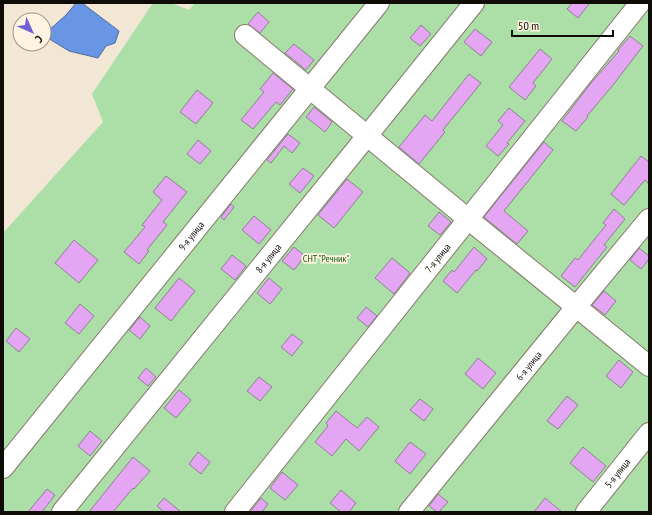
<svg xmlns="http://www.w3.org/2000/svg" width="652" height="515" viewBox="0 0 652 515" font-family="'PT Sans Narrow',sans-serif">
	<rect width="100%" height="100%" fill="#f2e6d5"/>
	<!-- green -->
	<path fill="#acdfa8" d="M153,3H171L189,10L195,3H649V512H3V233L103,122L92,94Z"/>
	<!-- water -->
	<path fill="#6996e4" stroke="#4e6ca1" d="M76,3H82L119,31L115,43L106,46L98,58L69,51L51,40L48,31L66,15Z"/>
	<!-- building -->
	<path fill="#e4a5f2" stroke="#8d8290" d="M572,3H590L578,18L567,9Z
		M258,12L269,22L260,33L248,24Z
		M421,25L431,34L420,46L410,38Z
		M475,29L492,42L481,56L464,42Z
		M630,36L643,46L613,85L587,116L588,117L576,131L562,121L591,83L619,51L618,50Z
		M294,44L314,60L306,70L285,53Z
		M540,49L552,59L533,83L536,86L525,100L509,87Z
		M273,73L293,89L280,105L276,102L253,129L241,120L264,92L260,89Z
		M469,74L481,83L443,130L445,132L419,164L399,147L425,115L432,121Z
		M197,90L213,103L196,124L180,112Z
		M314,107L332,122L325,132L306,117Z
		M509,108L525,121L507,143L509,144L498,156L486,146L503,125L498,121Z
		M288,134L300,143L292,153L284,146L271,163L267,160Z
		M198,140L211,151L200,164L187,154Z
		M544,142L553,150L504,211L528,231L517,244L484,217Z
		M641,156L649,162V184L645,180L624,205L611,194Z
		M303,168L314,176L300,193L289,184Z
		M166,176L187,192L163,222L167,225L147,250L149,251L139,264L124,252L145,227L142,225L162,200L153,192Z
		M347,179L363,192L334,228L318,215Z
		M231,204L234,207L224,220L221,217Z
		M614,209L625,219L604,245L607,247L575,287L561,276L575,258L578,260L606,225L603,223Z
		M439,212L451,222L440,235L428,226Z
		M254,216L271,230L259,244L242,230Z
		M74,240L98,260L79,283L55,263Z
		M294,247L305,256L294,270L282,261Z
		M474,247L487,259L477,271L476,270L457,293L443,281L452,270L454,272Z
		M639,248L649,256V259L641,269L630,260Z
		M232,255L246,266L235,280L221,269Z
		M392,258L410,273L394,294L375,278Z
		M179,278L195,291L171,321L155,308Z
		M269,278L282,289L270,304L257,293Z
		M604,291L616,301L605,315L592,305Z
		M80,304L94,316L79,334L65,323Z
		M366,307L377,316L368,327L357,318Z
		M140,317L150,326L140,339L129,330Z
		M16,328L30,339L19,352L6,341Z
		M292,334L303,342L292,356L281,347Z
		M478,358L496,373L483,389L465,374Z
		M619,360L633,372L621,388L606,376Z
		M146,368L156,377L148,386L138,378Z
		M259,377L272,387L260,401L247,391Z
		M179,390L191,400L176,418L164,408Z
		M567,396L578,405L558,429L547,421Z
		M420,399L433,409L424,421L410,410Z
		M336,411L357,428L367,417L379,427L359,451L346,439L332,456L315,442L328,426L326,423Z
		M90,431L102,441L90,456L78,446Z
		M410,442L426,454L410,474L395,461Z
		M583,447L606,466L593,482L570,463Z
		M198,452L210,462L201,474L189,464Z
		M133,457L150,471L134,489L133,488L113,512H89Z
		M282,472L298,485L285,500L270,488Z
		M47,489L55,495L42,512H28Z
		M341,490L356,503L349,512H341L330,503Z
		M438,494L448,502L439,512H437L429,506Z
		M164,498L181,512H164L157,506Z
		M261,498L268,504L262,512H250Z
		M545,498L562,512H534Z"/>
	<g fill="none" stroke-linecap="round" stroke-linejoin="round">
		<defs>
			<g id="minor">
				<path d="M245,35L468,219L649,366"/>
				<path id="s1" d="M3,468L379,3"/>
				<path id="s2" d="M62,512L367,136L474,3"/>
				<path id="s3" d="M235,512L640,3"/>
				<path id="s4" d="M409,512L576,307L649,219"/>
				<path id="s5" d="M586,512L649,433"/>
			</g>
		</defs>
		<!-- minor casing -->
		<use href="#minor" stroke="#84796a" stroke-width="22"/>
		<!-- minor -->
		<use href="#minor" stroke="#fff" stroke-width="20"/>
	</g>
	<g text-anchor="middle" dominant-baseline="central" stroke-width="3.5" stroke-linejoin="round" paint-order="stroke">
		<!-- street labels -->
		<g font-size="10" fill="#0f0b06" stroke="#fff3e2">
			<text stroke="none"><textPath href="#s1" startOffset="299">9-я улица</textPath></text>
			<text stroke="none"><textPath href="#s2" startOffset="327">8-я улица</textPath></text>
			<text stroke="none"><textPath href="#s3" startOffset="325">7-я улица</textPath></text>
			<text stroke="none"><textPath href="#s4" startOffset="189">6-я улица</textPath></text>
			<text stroke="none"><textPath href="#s5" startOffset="50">5-я улица</textPath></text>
		</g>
		<!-- park labels -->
		<g font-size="10" fill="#0e580f" stroke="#fff3e2">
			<text x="326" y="258">СНТ "Речник"</text>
		</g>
	</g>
	<!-- border -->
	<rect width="652" height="515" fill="none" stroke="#0f0b06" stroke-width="8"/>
	<!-- north arrow -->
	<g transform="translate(32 32) rotate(135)"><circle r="19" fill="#fff3e2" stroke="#9f968a"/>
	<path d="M0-3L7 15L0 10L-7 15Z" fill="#6f5fd9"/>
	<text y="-6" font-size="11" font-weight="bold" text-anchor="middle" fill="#0f0b06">С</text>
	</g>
	<!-- scale -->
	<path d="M512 30v6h101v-6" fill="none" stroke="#0f0b06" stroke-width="2"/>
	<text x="518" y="30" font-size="12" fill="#0f0b06" stroke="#fff3e2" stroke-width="3" paint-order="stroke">50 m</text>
</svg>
